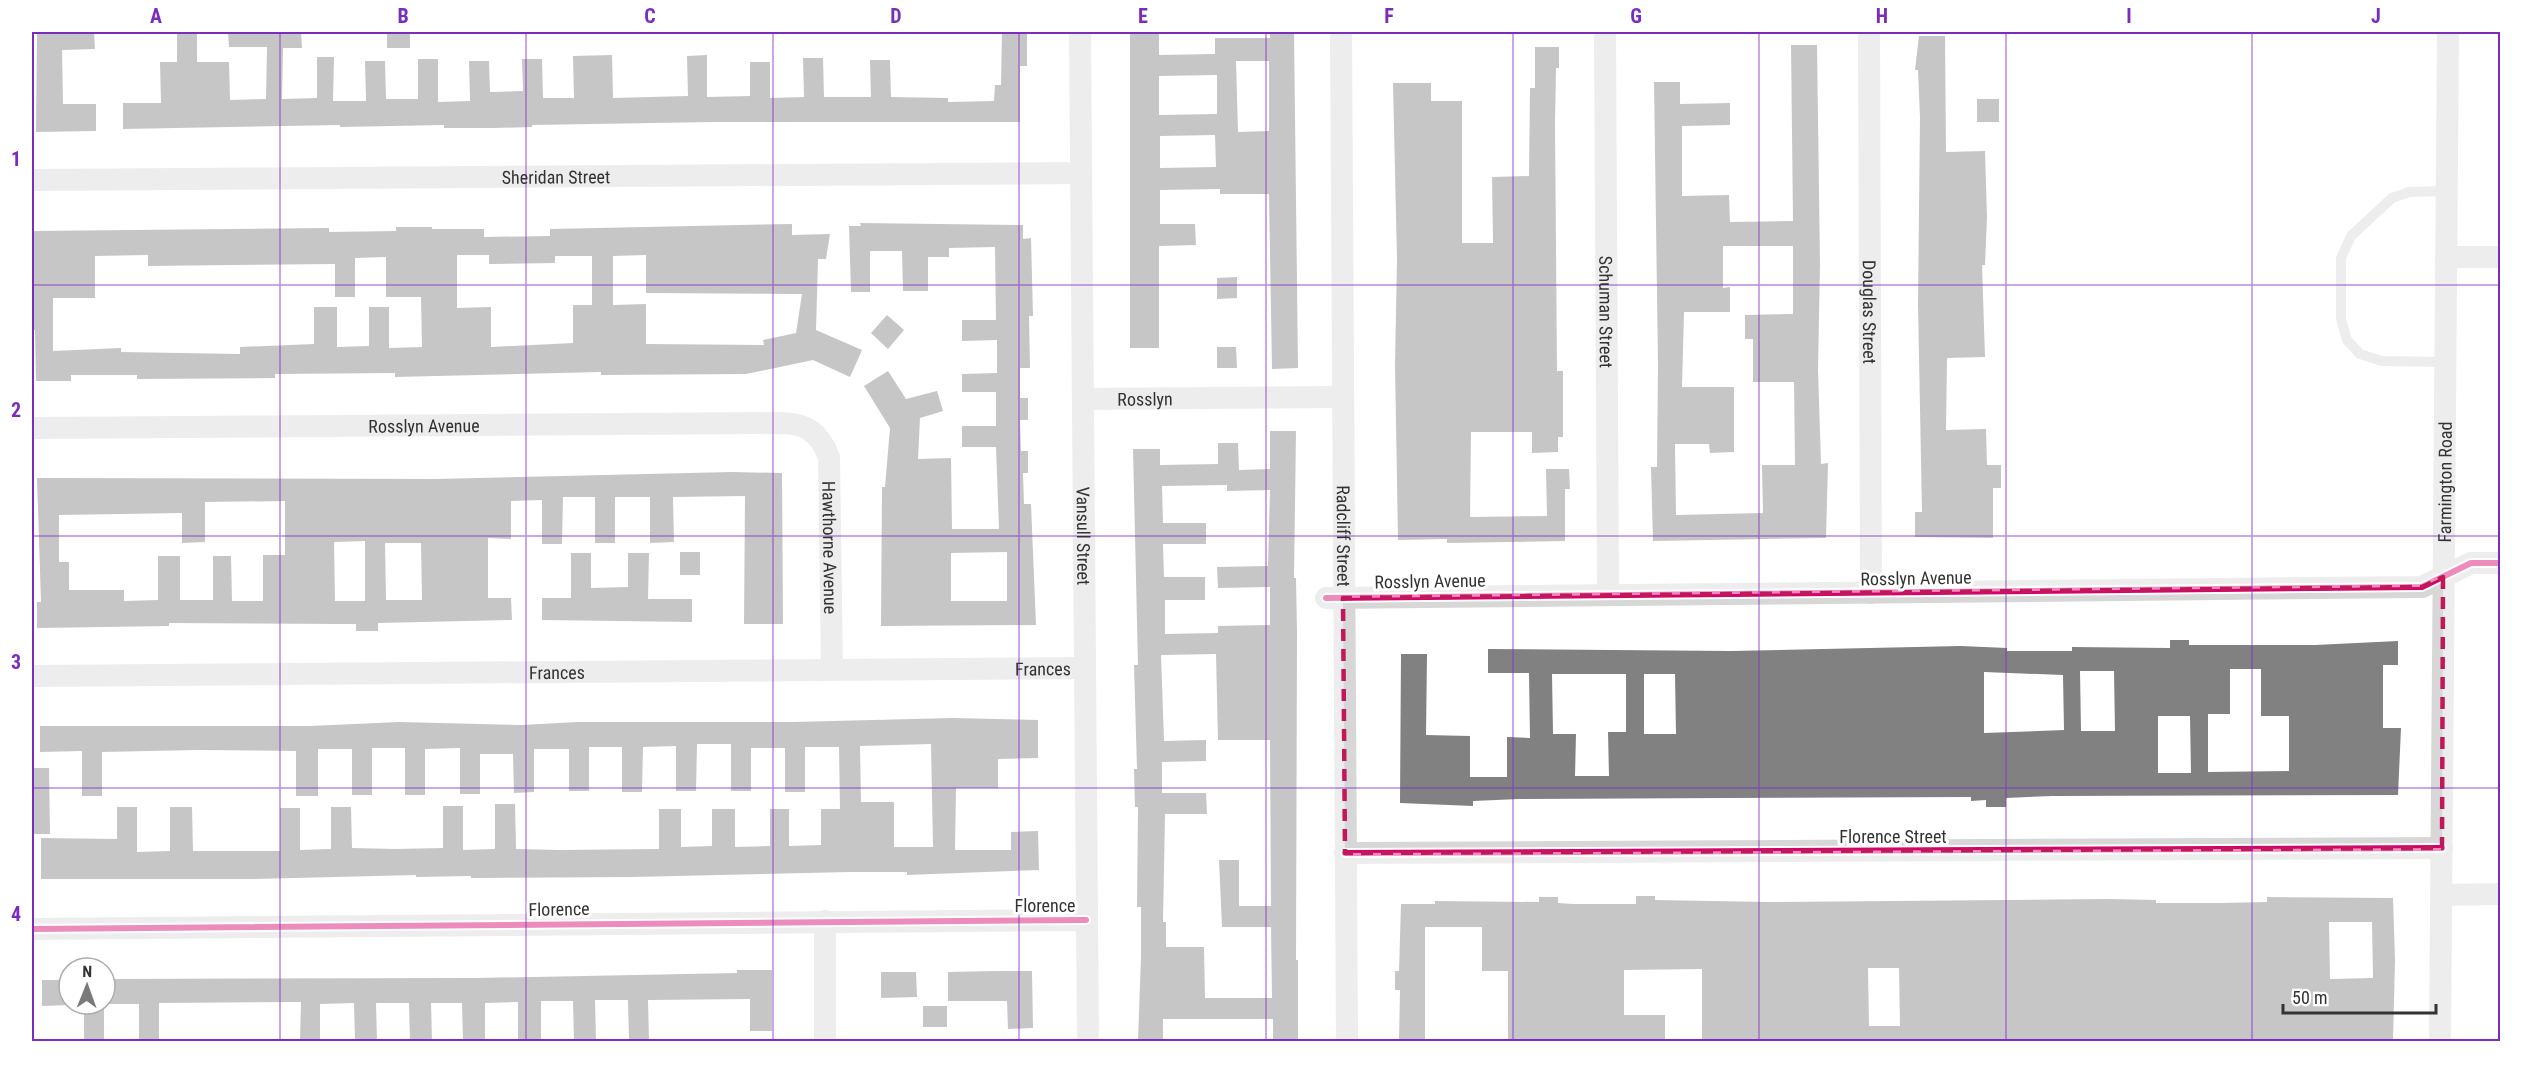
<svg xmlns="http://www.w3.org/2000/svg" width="2532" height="1073" viewBox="0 0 2532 1073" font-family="'Roboto Condensed',sans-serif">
	<rect width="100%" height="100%" fill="#fff"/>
	<!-- building -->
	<path fill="#818181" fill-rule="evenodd" d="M37,32H94L95,49L62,50L63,104H96V131L36,132Z
		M177,32H197V62H229L230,100L266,99L267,47H229L228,32H301L302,48H283L282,99L317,98V57H334L333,101H366L365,61H385L386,99H418V59H438V102L470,101L469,61H489L490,92L523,91L522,59H542L543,98H574L573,56L612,55L613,98L688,96L687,56L707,55V97L750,96V62H770V98L804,97L803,58H823L824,97H871L870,60H890L891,97L948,98V102L994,101L995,85H1001L1002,32H1027V66H1020V122H714L532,125V127L495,128H444V125L340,127V125L123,129V103H161L160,62H177Z
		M387,32H410V48H387Z
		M1130,32H1159V55L1215,54V38H1270V32H1294L1298,368L1272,369L1269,194H1220V189L1160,190V224H1195L1196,245L1159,246V348H1130ZM1236,61H1269V131L1238,132ZM1217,75V114L1159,115V76ZM1215,135L1216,167L1160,168V136Z
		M1919,36H1945L1946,152L1985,151L1987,217L1985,265H1982L1985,357L1947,358L1946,430L1986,429L1987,465H2001V488H1993V538L1915,537V512H1922L1918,304L1920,117L1918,70H1915Z
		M1791,45H1817L1820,263L1818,370L1821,464L1828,463L1826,538L1653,541L1651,467H1657L1658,363L1654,82H1680V104L1730,103V125L1682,126V196L1729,195L1730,222L1793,221ZM1723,246H1793V314L1745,315V339H1753V382H1794L1795,465H1762L1763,513L1676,515L1675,444H1709L1710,453L1734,452V387H1682L1684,312H1730V287L1723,288Z
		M1535,47H1559V68H1556L1555,123L1557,371H1563V437H1558V452L1532,453V432H1471L1470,517L1547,516L1546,469H1569L1570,489H1565V541L1447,543V539L1398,540L1395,365L1397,259L1393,83H1431V101H1462V243H1493L1492,177L1529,176L1530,88H1535Z
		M1977,99H1999V122H1977Z
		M860,223L1023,225V239L1031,238L1033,316H1029L1030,368H1020V398H1028V420H1020L1021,451H1028V473H1023L1024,504H1031L1036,625L881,626L882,487H885L890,428L864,386L888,371L906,399L937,391L943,411L920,418L918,459L951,458L952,529H999L996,447H962V426H996V392H962V374L997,373V340L962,341V320H996L995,247L949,248V257H928V291H903L902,251H870V292H851L849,226H861ZM1007,552V601H951V553Z
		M792,224V235L830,234L826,259H818L816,330L862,350L850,377L813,360L746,374L601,375V372L395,377V373L275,374V378L137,379V375H71V381H36L35,330H32L33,231L329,228V232L396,231V227H432V229H484V237L550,236V229ZM148,255V266L335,264V297H355V258L386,257V297H421L422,347L389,348V307H369V346L337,347V307H314V344L240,347V354L121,352V348L53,351V298H95V256ZM457,255H489V264L555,263V256H592V305H573V343L491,347V307L457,308ZM646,255V293L802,294L796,333L763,340L764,345L646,344V304L613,305V256Z
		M1237,277V298L1217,299V278Z
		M887,315L904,330L888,349L871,333Z
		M1217,347H1236L1237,368H1217Z
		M1270,431H1296L1294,578H1296L1297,633L1296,960H1298V1041H1273V1019H1163V1041H1138L1141,957V907H1137L1138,807H1135L1134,769H1137L1134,665H1138L1133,449H1160V465L1218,464V443H1238L1239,470L1270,469ZM1227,485V491L1270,490L1268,566L1217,567L1218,588L1270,587V625L1218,626V633L1165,634V600H1205V577H1164L1163,544H1206V523H1163L1162,486ZM1216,654L1218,740H1270L1271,906H1239V860H1219L1222,927H1271L1272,998H1205L1204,947H1166V922H1163L1165,814H1207L1206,793H1162V762L1206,761V740L1164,741L1161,655Z
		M732,472L782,473L783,624H744L745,496L673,497L674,542L650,543V497H615V543H595V497H563L562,544H542V500L511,501V539L488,538V598H511L512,620L378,623V631H356V624H339L169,623V626L37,628V602H41L37,478L435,479ZM285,501V555H263V601H232L231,556H213V600H180V556H158V600L124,601V590H69V562H59V515L182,513V543L205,542V502ZM365,541V601H335L334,542ZM385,543H421L422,600H386Z
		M680,552H700V575H680Z
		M571,553H591V588L628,587V553H649L648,599H692V622L542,620V598H571Z
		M2170,640H2189V645H2315L2398,641V665H2383V728H2401L2398,795L2052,796L2006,798V807H1986V800L1971,801V797L1519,799L1473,801V806L1400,803L1401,654H1427L1426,735L1470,736V777H1507V737L1530,738L1529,673H1488V649L1731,651L1961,646L2007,648V651H2072V647L2170,648ZM2230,669H2261V716H2289V771L2208,772V714H2230ZM2080,671H2114L2115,731H2081ZM1984,672L2063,675L2064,730L1984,733ZM1552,674H1626V732H1608L1609,776H1575L1576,734H1553ZM1644,674H1675L1676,734H1644ZM2158,716H2190L2191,773H2158Z
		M953,718L1038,720V758L998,759V788H956L955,850H1011V832L1038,831L1039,870L907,875V872H850L632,877L471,878V876L416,877V875L253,879H41V838L117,839V807H137V852L170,851V807H192L193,851H280V808H300V850L331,849V807H351L352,848L396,849L443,848V806H463V850L495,849V804H515L516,849L559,850L659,849V809H681V847L712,846V809H735V847L770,846V809H789V846L821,845V809H840L839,747H805V792H785V748H751V791H731V744H697L696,791H676V746L643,747L642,792H622V747H589V791H569V749H534V792L514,793L513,754H480V794H460V748L425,749V795H405V748H372V795H352V749H318V796H296V751L197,750L102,752V796H82V751L40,752V726H310L399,722L522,725L577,722H793ZM931,744L933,847H894V802H861L860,746Z
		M32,768H49L50,834H32Z
		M1636,896H1655V900L1768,902L2108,899L2156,900V903H2221L2267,902V897L2393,898L2395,960L2393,1041H1702V969L1624,970V1015H1665V1041H1508V971H1482V927H1425V1041H1399L1400,990H1395V971H1399L1401,904H1435V901L1539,902V897H1558V903L1573,904H1636ZM2329,922H2372L2373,978L2330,979ZM1868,968H1899L1900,1026H1869Z
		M737,970H772V1031H750V999L648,1000L649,1040H629L628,1000H595L596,1041H574L573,1001H541V1041H518V1002L485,1003V1041H463L462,1003H431L432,1041H410L409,1003H376L377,1041H355L354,1003L320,1004V1041H300L301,1002L159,1003V1041H139V1004H105V979L477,978L737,973Z
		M998,971H1032L1033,1028L1008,1029L1007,1001H948V972Z
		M881,972H916L917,997L881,998Z
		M42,980H69V1005L42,1006Z
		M84,1004H104V1041H84Z
		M923,1006H947V1027H923Z"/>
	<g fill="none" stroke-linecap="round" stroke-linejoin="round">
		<!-- lane -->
		<path stroke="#d7d7d7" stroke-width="10" d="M2445,362L2382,361L2360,354L2347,340L2341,319V258L2351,236L2392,198L2409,192L2446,191"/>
		<!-- street -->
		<g stroke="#d7d7d7" stroke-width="22">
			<path id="s1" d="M1080,32L1088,1042"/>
			<path id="s2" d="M1341,32L1347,1042"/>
			<path id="s3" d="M1605,32L1608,593"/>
			<path id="s4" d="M1869,32L1871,593"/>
			<path id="s5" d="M32,180L1081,173"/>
			<path d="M2446,257H2500"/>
			<path id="s6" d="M1083,399L1343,397"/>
			<path id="s7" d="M32,428L782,423C807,424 819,432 829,457L832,670"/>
			<path d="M1326,598L2422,587L2471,563H2500"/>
			<path id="s8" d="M32,676L1084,668"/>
			<path d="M1345,853L2442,848"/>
			<path d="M2441,895L2500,894"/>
			<path d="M32,929L1086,920"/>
			<path d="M825,1042V921"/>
			<path id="s9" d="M2440,1042L2448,32"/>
		</g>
		<defs>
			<path id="cycleway" d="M1326,598L2422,587L2471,563H2500
				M1345,853L2442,848
				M32,929L1086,920"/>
		</defs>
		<!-- cycleway casing -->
		<use href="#cycleway" stroke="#fff" stroke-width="10"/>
		<!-- cycleway -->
		<use href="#cycleway" stroke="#d6006c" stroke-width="6"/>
	</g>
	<!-- marked area -->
	<path d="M0 0H2532V1073H0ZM2443,577L2442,848L1345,853L1343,598L2422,587Z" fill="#fff" fill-opacity=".55" fill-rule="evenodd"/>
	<path fill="none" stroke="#c2185b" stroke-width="4.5" stroke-dasharray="12 8" stroke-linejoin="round" d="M2443,577L2442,848L1345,853L1343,598L2422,587Z"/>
	<!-- grid -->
	<path fill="none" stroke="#7b2cbf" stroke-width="1.5" stroke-opacity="0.55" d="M280,32V1042M526,32V1042M773,32V1042M1019,32V1042M1266,32V1042M1513,32V1042M1759,32V1042M2006,32V1042M2252,32V1042M32,285H2500M32,536H2500M32,788H2500"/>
	<g text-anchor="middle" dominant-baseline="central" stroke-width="6" stroke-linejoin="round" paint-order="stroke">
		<!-- street labels -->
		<g font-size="18" fill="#333" stroke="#fff">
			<text stroke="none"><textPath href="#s5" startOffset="524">Sheridan Street</textPath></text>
			<text stroke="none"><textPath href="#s3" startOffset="280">Schuman Street</textPath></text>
			<text stroke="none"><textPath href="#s4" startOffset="280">Douglas Street</textPath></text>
			<text stroke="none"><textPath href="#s6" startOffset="62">Rosslyn</textPath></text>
			<text stroke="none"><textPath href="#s7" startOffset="392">Rosslyn Avenue</textPath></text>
			<text stroke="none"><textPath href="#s9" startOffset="560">Farmington Road</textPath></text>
			<text stroke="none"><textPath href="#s1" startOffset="504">Vansull Street</textPath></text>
			<text stroke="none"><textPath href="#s2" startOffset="504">Radcliff Street</textPath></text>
			<text stroke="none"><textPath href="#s7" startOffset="903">Hawthorne Avenue</textPath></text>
			<text transform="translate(1916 578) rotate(-1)">Rosslyn Avenue</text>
			<text transform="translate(1430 581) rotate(-1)">Rosslyn Avenue</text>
			<text stroke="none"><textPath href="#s8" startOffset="1011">Frances</textPath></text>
			<text stroke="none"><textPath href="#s8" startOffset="525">Frances</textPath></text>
			<text x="1893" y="836">Florence Street</text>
			<text x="1045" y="905">Florence</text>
			<text transform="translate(559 909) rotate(-1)">Florence</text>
		</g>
	</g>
	<!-- border -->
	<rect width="2532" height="1073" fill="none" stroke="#ffffff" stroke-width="66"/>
	<!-- north arrow -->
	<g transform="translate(87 986) rotate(1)"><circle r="28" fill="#ffffff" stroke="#adadad" stroke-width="1.5"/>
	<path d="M0-4.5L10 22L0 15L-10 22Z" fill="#7a7a7a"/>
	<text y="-9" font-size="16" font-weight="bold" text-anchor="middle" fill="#333333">N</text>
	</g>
	<!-- scale -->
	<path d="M2283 1004v9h153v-9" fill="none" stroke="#333333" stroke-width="3"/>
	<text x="2292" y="1004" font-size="18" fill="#333333" stroke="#ffffff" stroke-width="4.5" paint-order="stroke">50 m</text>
	<rect x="33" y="33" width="2466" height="1007" fill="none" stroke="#7b2cbf" stroke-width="2"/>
	<g font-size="20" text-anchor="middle" font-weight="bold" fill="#7b2cbf">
		<text x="156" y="23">A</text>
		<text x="403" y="23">B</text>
		<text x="650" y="23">C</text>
		<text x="896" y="23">D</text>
		<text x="1143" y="23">E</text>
		<text x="1389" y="23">F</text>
		<text x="1636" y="23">G</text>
		<text x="1882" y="23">H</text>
		<text x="2129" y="23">I</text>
		<text x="2376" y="23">J</text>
		<text x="16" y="166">1</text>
		<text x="16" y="417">2</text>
		<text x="16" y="669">3</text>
		<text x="16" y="921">4</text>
	</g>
</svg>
